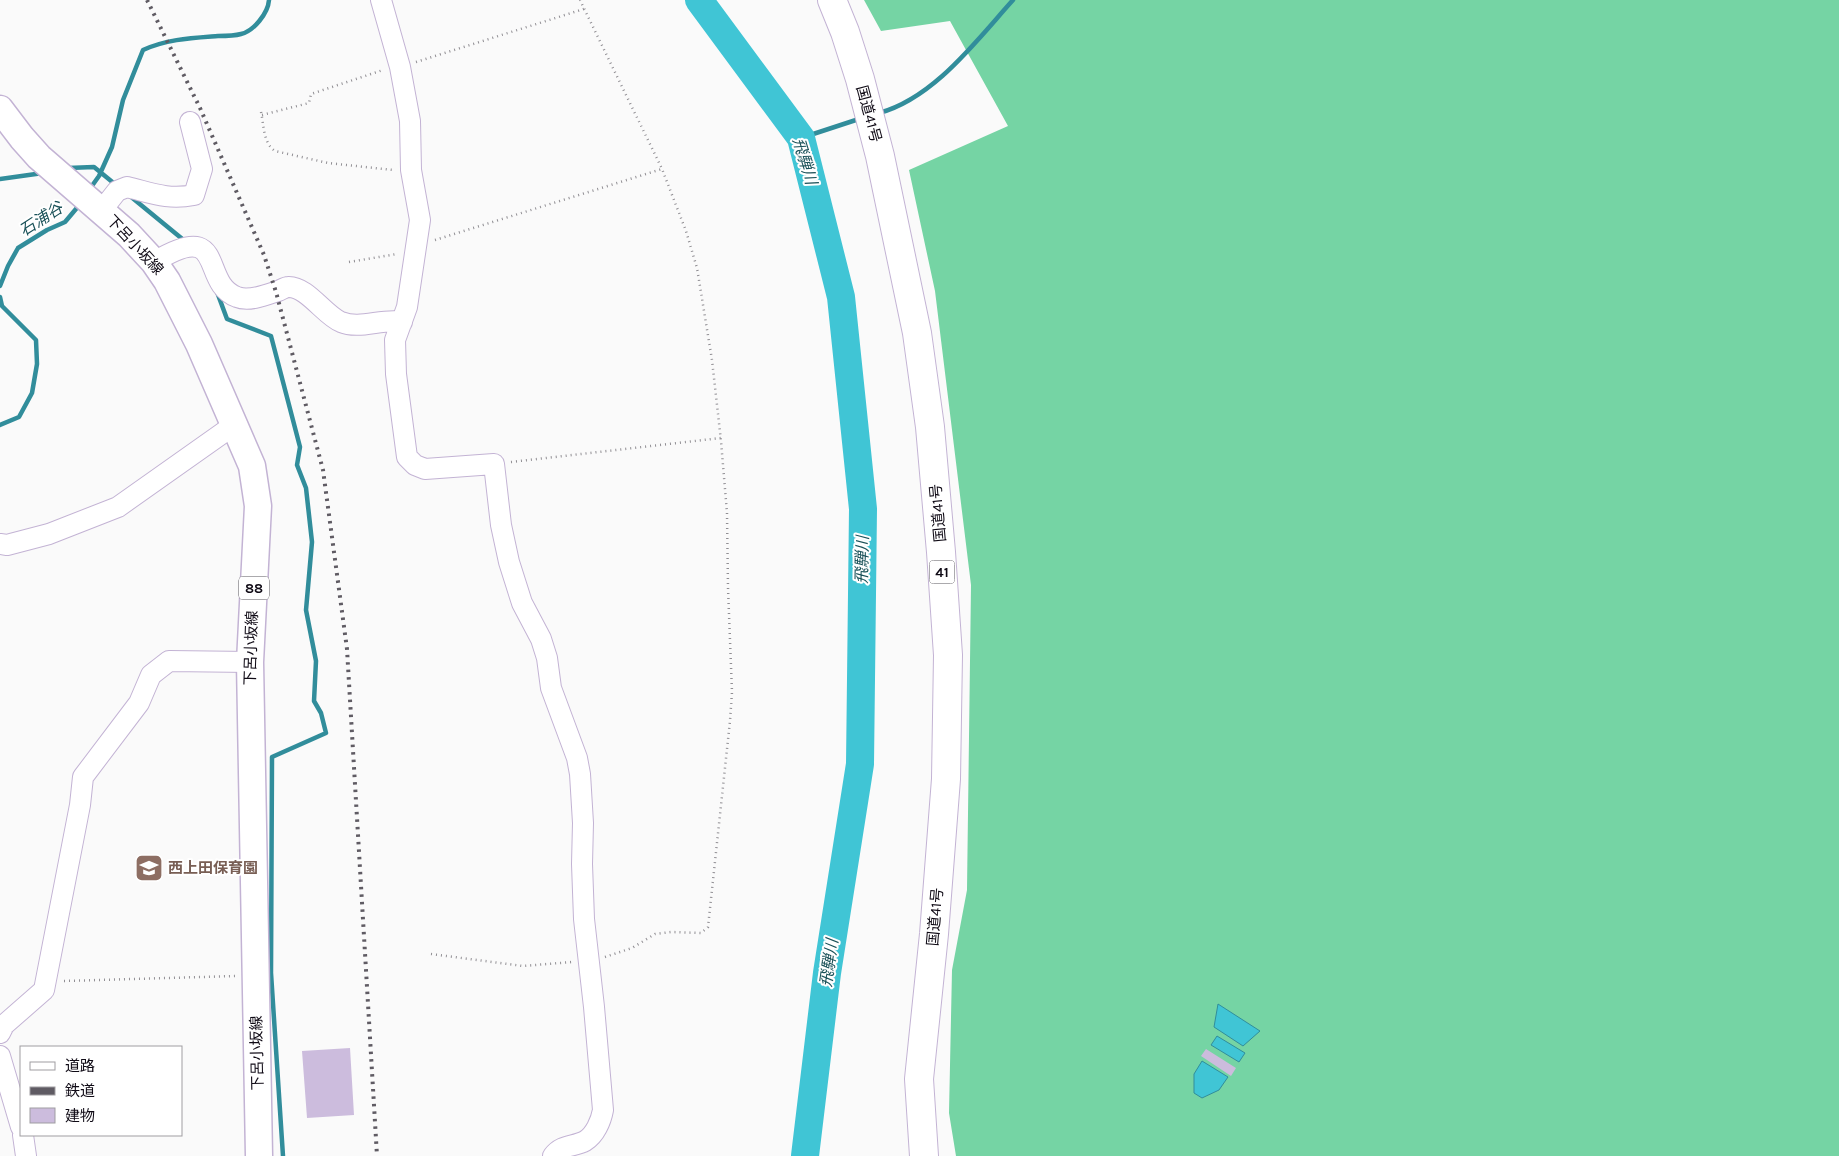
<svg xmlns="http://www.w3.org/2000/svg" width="1839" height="1156" viewBox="0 0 1839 1156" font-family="Karla,'Noto Sans JP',sans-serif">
	<rect width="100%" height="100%" fill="#fafafa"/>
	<!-- forest -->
	<path fill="#75d4a4" d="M864,0H1839V1156H956L949,1113L952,970L967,890L971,585L935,291L909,170L1008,126L950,21L881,31Z"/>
	<!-- water -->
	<path fill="#40c5d5" stroke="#318d9b" d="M1218,1004L1260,1031L1243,1046L1214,1027Z
		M1217,1036L1245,1053L1239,1062L1211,1045Z
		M1202,1061L1228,1077L1219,1090L1202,1098L1194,1093V1074Z"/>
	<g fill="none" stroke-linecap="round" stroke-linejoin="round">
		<!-- stream -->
		<path stroke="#318d9b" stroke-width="4.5" d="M879,113C934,98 976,41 1013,0
			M801,138L862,118
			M68,168L94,167L116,185
			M0,179L43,173
			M89,190L99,176L112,147L123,100L143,50C167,39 192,38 218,36C225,36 234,36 241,34C254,31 268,13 269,0
			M130,196L186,242
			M0,286L8,266L18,248L47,230L65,222L81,203
			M217,292L227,319L271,336L300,447L297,465L306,488L312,542L306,610L316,661L314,701L321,713L326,733L272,757L271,973L283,1156
			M0,297L2,306L36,340L37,364L32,393L19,417L0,425"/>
		<!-- river -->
		<path stroke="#40c5d5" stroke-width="28" d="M699,0L801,138L841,297L863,509L860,764L827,973L805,1156"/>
	</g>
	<!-- building -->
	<path fill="#ccbcdd" d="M350,1048L354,1115L307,1118L302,1051Z
		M1206,1049L1236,1068L1231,1076L1201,1056Z"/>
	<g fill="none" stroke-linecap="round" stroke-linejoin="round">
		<defs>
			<path id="minor" d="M381,0L400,67L410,121L411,170L420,220L407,307L395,340L396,374L407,457L415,465L425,469L494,464L501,525L509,562L522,603L541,639L547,658L551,688L577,758L580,774L583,823L582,864L584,919L594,1007L603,1110C601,1121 595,1135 585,1141C574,1147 562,1144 553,1156
				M102,210L117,191L127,187C152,193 167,200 194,195L202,169L190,122
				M154,262C228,217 199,283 237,297C249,302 266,295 278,291C281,290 285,287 288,287C307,286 325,316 341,322C360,330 382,318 402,322
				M0,544L7,545L49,534L118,507L234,425
				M0,1033L4,1025L44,990L80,805L83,777L139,703L151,675L169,661L250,662
				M0,1056L21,1127
				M23,1135L26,1156"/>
			<path id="major" d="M0,109L22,138L39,157L129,235L154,262L167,281L199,344L252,466L258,506L250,662L259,1156"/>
			<path id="highway" d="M832,0L845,32L860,79L880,156L917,333L930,427L941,552L948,655L946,779L934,934L919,1079L924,1156"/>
		</defs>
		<!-- minor casing -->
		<use href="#minor" stroke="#c3b3d4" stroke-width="22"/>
		<!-- major casing -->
		<use href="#major" stroke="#c3b3d4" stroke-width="29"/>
		<!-- highway casing -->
		<use href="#highway" stroke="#c3b3d4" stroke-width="30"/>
		<!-- path -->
		<path stroke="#908e93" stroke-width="2.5" stroke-dasharray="1 4" stroke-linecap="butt" d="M416,62L584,9
			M261,112C264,125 263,143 275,151L328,163L393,170
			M262,115L309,103L311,94L383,70
			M435,240L662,169L580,0
			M349,262L397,254
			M511,462L721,438
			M431,954L523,966L572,962
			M605,957L632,948L655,934L671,932L701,933L708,927L730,721L732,692L728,588L727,513L721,441L712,360L697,268L686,231L662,169
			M64,981L236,976"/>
		<!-- minor -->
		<use href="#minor" stroke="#fff" stroke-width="20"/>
		<!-- major -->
		<use href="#major" stroke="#fff" stroke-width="26"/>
		<!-- highway -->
		<use href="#highway" stroke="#fff" stroke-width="28"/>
		<!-- rail -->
		<path stroke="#5f5b63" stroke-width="4" stroke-dasharray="2.5 5" stroke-linecap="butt" d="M147,0L200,108L264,255L276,292L323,470L347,649L377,1156"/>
	</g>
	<!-- icons -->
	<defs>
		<symbol id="school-square" viewBox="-11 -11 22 22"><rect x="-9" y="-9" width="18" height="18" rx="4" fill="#8d6e63" stroke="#fff"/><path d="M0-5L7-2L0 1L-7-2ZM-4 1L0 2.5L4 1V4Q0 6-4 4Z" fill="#fff"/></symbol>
	</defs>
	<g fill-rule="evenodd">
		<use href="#school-square" x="133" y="852" width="32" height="32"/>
	</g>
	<g text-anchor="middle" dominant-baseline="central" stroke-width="4" stroke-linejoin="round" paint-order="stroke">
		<!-- shield labels -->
		<g fill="#fff" stroke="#57545b" stroke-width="1">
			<rect x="929.5" y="560.5" width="25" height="23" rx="4"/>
			<rect x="239" y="576.5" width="30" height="23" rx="4"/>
		</g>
		<g font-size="14" font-weight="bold" fill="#0f0a15">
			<text x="942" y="572">41</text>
			<text x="254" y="588">88</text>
		</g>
		<!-- street labels -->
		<g font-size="15" fill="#0f0a15" stroke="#fff">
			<text transform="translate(869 114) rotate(75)">国道41号</text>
			<text transform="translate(135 245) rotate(47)">下呂小坂線</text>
			<text transform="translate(938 513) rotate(-95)">国道41号</text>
			<text transform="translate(251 648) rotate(-88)">下呂小坂線</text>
			<text transform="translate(935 917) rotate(-85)">国道41号</text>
			<text transform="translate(257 1053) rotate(-91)">下呂小坂線</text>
		</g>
		<!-- education labels -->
		<g font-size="15" font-weight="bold" fill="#785e54" stroke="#fff" text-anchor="start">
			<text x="168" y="868">西上田保育園</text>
		</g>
		<!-- water labels -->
		<g font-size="16" font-style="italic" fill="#1a5158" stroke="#fff">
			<text transform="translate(805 161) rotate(73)">飛騨川</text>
			<text transform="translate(41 219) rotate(-33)">石浦谷</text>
			<text transform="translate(862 560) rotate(-89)">飛騨川</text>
			<text transform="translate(829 963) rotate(-82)">飛騨川</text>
		</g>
	</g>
	<!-- legend -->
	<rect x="20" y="1046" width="162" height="90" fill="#ffffff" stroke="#9f9da1"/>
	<rect x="30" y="1062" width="25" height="8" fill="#ffffff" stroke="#9f9da1"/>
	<text x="65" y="1071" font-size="15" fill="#0f0a15">道路</text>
	<rect x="30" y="1087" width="25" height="8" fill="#5f5b63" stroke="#9f9da1"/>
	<text x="65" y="1096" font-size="15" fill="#0f0a15">鉄道</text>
	<rect x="30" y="1108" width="25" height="15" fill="#ccbcdd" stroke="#9f9da1"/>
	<text x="65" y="1121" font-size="15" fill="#0f0a15">建物</text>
</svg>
